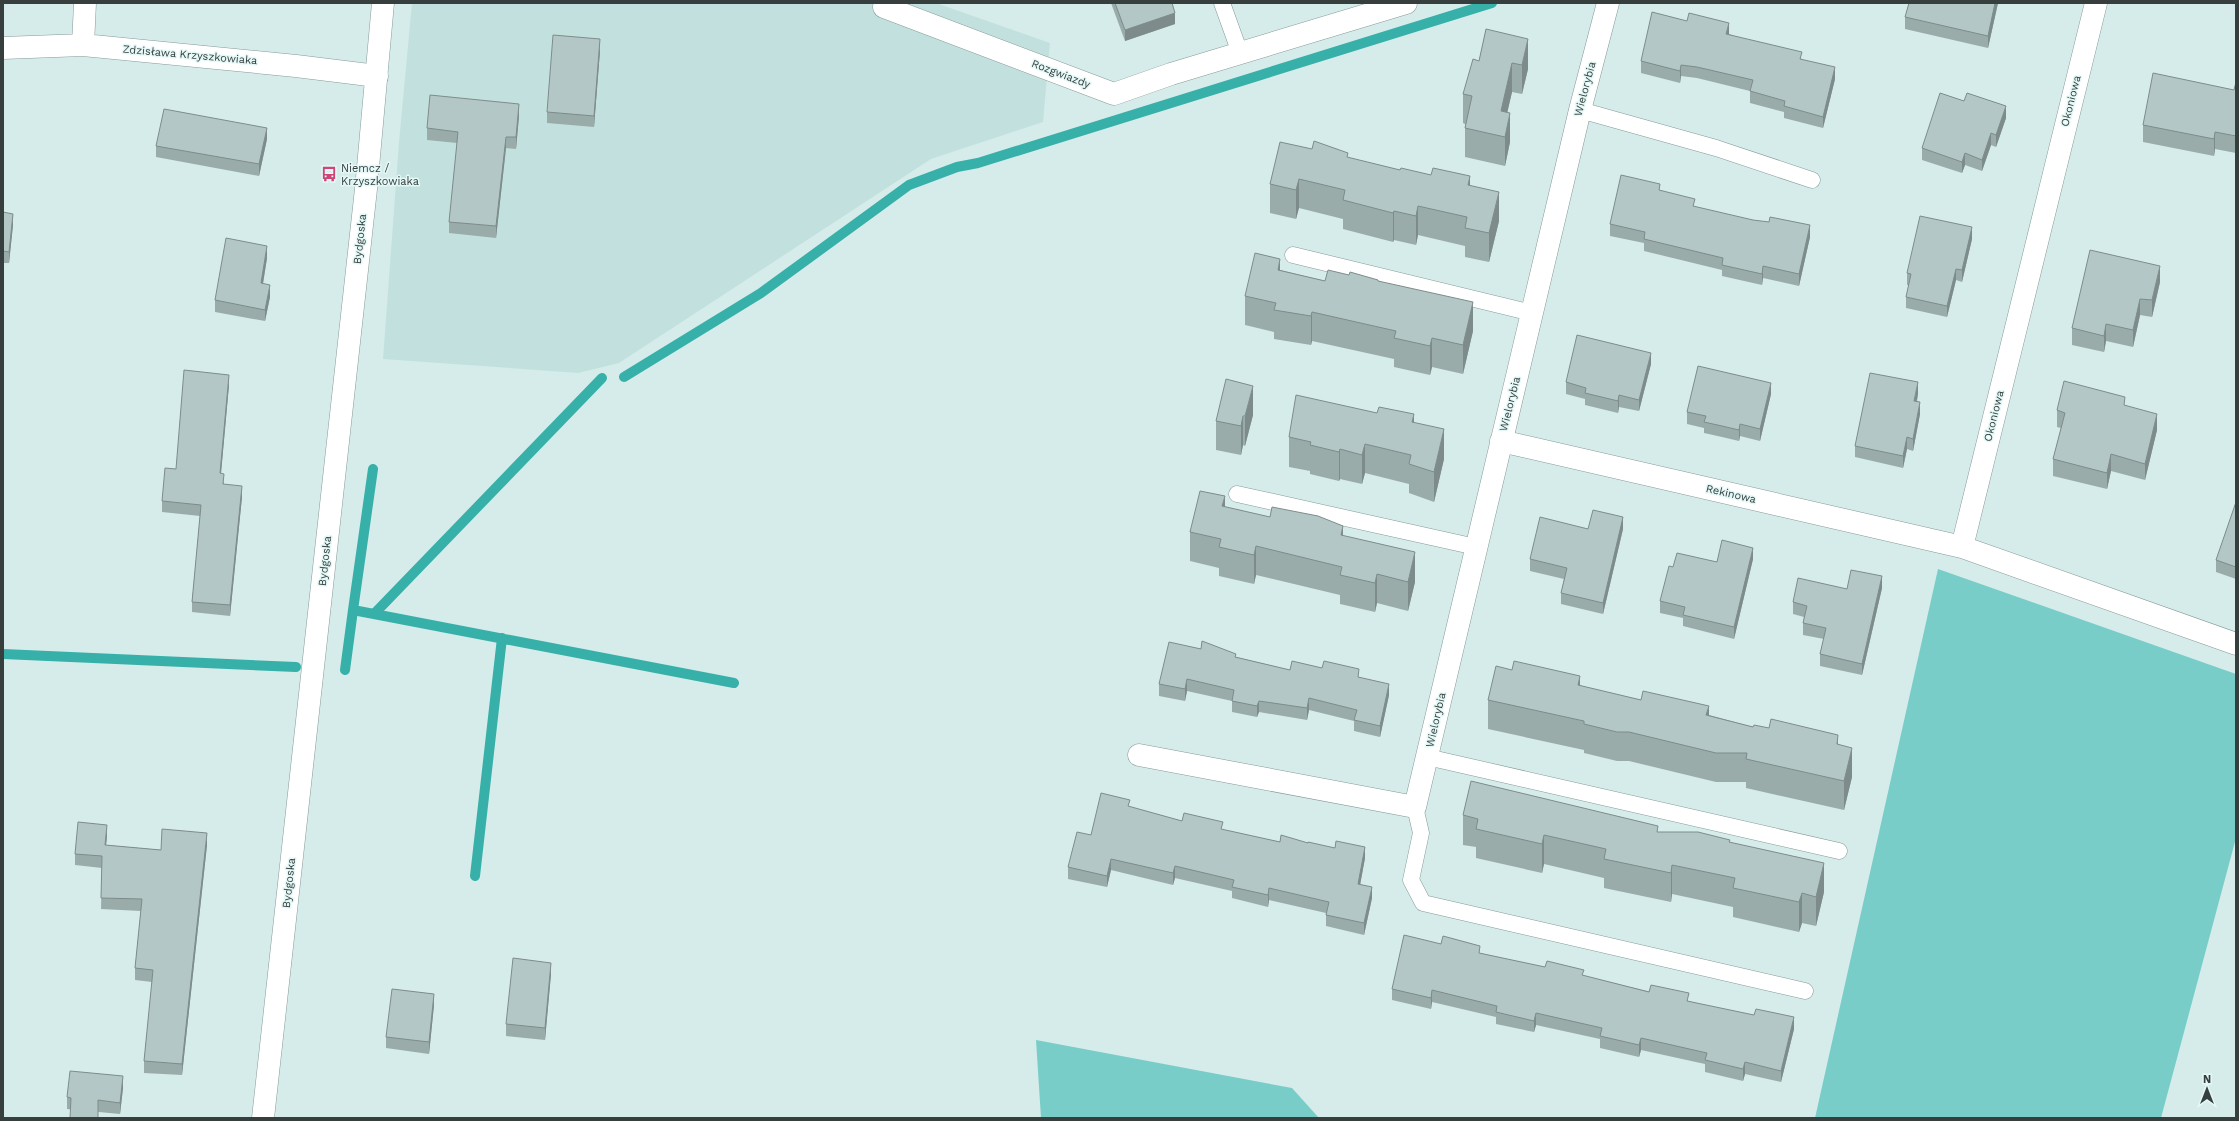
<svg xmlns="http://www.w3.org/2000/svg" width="2239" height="1121" viewBox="0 0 2239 1121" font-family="'Work Sans',sans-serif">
	<rect width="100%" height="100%" fill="#d6ecea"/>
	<!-- built -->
	<path fill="#c2e1de" d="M412,3H936L1050,43L1043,122L931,159L619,363L578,373L383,359L399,142Z"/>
	<!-- green -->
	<path fill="#79cdc8" d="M1938,569L2236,674V838L2161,1118H1815Z
		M1036,1040L1292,1088L1319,1118H1041Z"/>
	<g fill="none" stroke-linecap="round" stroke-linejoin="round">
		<!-- stream -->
		<path stroke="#36b0a9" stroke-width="10" d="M624,377L761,293L909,185L957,167L978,163L1492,3
			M353,610L373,469
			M374,614L734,683
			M3,654L296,667
			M345,670L353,610L374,614L602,378
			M475,876L502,638"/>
		<defs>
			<path id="lane" d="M1222,3L1240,53
				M1580,110L1716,148L1812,180
				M1293,255L1532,313
				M1237,494L1476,547
				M1427,757L1839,851
				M1415,807L1421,833L1411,880L1423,903L1805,991"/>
			<path id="street" d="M2096,3L1962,547L2236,644
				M884,7L1114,94L1171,74L1406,3
				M83,45L85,3
				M3,48L83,45L296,66L377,76
				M1501,441L1962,547
				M1139,755L1415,807L1580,110L1608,3"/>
			<path id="secondary" d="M263,1118L366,189L383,3"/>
		</defs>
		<!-- lane casing -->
		<use href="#lane" stroke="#869a98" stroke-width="17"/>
		<!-- street casing -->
		<use href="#street" stroke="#869a98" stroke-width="23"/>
		<!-- secondary casing -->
		<use href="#secondary" stroke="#869a98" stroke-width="23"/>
		<!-- lane -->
		<use href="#lane" stroke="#fff" stroke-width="16"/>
		<!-- street -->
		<use href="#street" stroke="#fff" stroke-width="22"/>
		<!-- secondary -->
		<use href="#secondary" stroke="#fff" stroke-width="22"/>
	</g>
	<!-- wall -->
	<path fill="#9aacaa" d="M1111,3H1172L1175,24L1125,41Z
		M1998,3L1988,48L1905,29V17Z
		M1486,29L1528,69L1522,94L1512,92L1507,112L1510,142L1505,166L1465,157V124L1463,123V94L1479,61Z
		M1729,34L1802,59L1835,79L1823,128L1784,118V112L1750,103V91L1697,78L1681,76L1680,83L1641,73V61Z
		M600,51L594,127L547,123V112Z
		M2236,82V153L2215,149L2214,156L2143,142V125L2234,90Z
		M519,116L516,149L506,148L496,238L449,233V222L457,143L427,140V128Z
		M2006,118L1996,147L1991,145L1982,171L1965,165L1962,173L1922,160V148Z
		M267,139L259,176L156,157V146Z
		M1348,158L1400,170L1431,175L1470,185L1499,221L1489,262L1465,257V246L1418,235L1416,245L1394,240L1393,242L1343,229V219L1299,208L1296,219L1270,213V184Z
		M1660,190L1695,207L1810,237L1799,286L1763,278L1762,285L1722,276V270L1644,251V243L1610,236V224Z
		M3,212L13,225L9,263H3Z
		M1972,239L1962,282L1956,280L1947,317L1906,308V297L1909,285H1907V273Z
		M267,258L263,284L270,297L265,321L215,312V300Z
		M1280,270L1325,281H1378L1473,331L1463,374L1432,367L1430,375L1394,367V359L1312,341L1311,345L1274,339V332L1245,325V296Z
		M2160,282L2152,317L2140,315L2133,347L2106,341L2104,352L2072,345V328Z
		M1651,364L1639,411L1619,407L1618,413L1585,405V399L1566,394V382Z
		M229,385L221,473L224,484L242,497L230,616L192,612V602L200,516L162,512V501L176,469Z
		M1771,394L1760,441L1740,436L1739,441L1722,437L1704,433V428L1687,424V412Z
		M1918,394L1917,402L1920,414L1913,451L1907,449L1903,468L1855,457V446Z
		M2125,405L2157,430L2145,480L2111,471L2107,489L2053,476V459L2061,428L2057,427V410Z
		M1253,415L1245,446L1243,445L1241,455L1216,450V421Z
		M1414,422L1444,459L1434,502L1409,493V484L1365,473L1362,484L1340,479L1339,481L1310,474V471L1289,467V437Z
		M2236,502V579L2216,572V560Z
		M1225,507L1343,536L1415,582L1408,611L1377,603L1375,612L1340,604V595L1256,575L1254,584L1219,576V568L1190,561V532Z
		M1588,529H1623L1603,614L1561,604V593L1564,579L1530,571V559Z
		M1753,559L1734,639L1683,626V618L1660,613V601L1673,567Z
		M1882,588L1862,675L1820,666V654L1824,639L1803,635V623L1804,617L1793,614V602L1847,589Z
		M1236,657L1290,670L1359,677L1389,695L1380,737L1354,731V721L1309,710L1307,720L1259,712L1257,717L1232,712V701L1187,691L1185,701L1159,696V684Z
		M1580,686L1641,700L1709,715L1753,727L1838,744L1852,777L1844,810L1746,788V782H1716L1629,761H1617L1584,753V750L1488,729V700Z
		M1130,807L1182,821L1280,842L1308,843L1365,858L1360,885L1372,898L1364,935L1326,926V913L1269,900L1268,907L1232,898V891L1175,878L1173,885L1111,870L1107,887L1068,879V867L1091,835Z
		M1463,815L1658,832L1730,842L1824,892L1816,926L1802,923L1799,932L1733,917V907L1672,894L1671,902L1604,888V878L1544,864L1542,873L1476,858V847L1463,845Z
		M107,836L106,845L161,850L207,845L182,1075L144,1073V1061L152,982L135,980V968L141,911L101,909L102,868L75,865V854Z
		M1480,953L1584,976L1689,1001L1794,1029L1781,1082L1745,1074L1743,1081L1705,1072V1064L1641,1050L1639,1057L1600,1048V1039L1536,1025L1534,1032L1496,1024V1017L1432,1002L1431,1009L1392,1000V989Z
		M551,974L545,1040L506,1036V1024Z
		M434,1005L429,1054L386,1048V1037Z
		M123,1088L120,1114L67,1109V1097Z"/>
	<!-- shaded-wall -->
	<path fill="#7d8c8b" d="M1995,3H1998L1988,48V36Z
		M1175,13V24L1125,41V30Z
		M1729,23V34H1726Z
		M600,39V51L594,127V116Z
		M1528,39V69L1522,94V65Z
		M1512,63V92L1502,136L1501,111Z
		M1681,65V76L1680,83V71Z
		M1835,67V79L1823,128V117Z
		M519,104V116L516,149V137Z
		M2006,106V118L1996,147V135Z
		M1510,113V142L1505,166V137Z
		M267,128V139L259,176V164Z
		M2215,132V149L2214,156V139Z
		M1991,133V145L1982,171V160Z
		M506,137V148L496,238V226Z
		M1965,153V165L1962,173V162Z
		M1470,176V205L1468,185Z
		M1299,179V208L1296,219V190Z
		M1499,192V221L1489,262V233Z
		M1418,206V235L1416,245V216Z
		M1394,211V240L1393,242V213Z
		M13,214V225L9,263V252Z
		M1810,225V237L1799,286V274Z
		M1972,227V239L1962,282V270Z
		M267,246V258L261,295V283Z
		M1280,259V288L1278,270Z
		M1763,266V278L1762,285V274Z
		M2160,266V282L2152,317V300Z
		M1956,269V280L1947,317V306Z
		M270,285V297L265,321V310Z
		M2140,299V315L2133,347V330Z
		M1473,302V331L1463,374V345Z
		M1312,312V341L1311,345V316Z
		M2106,324V341L2104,352V336Z
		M1432,338V367L1430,375V346Z
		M1651,353V364L1639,411V400Z
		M229,375V385L220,484V473Z
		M1918,382V394L1914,413V401Z
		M1771,383V394L1760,441V429Z
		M1253,386V415L1245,446V416Z
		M1619,395V407L1618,413V401Z
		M1920,402V414L1913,451V439Z
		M1414,414V443L1412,422Z
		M2157,414V430L2145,480V464Z
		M1243,416V445L1241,455V426Z
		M1740,424V436L1739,441V430Z
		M1444,429V459L1434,502V472Z
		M1907,437V449L1903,468V456Z
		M1365,444V473L1362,484V455Z
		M1340,449V479L1339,481V452Z
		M2111,454V471L2107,489V473Z
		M242,486V497L230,616V605Z
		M1225,496V525L1222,506Z
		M1623,517V529L1603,614V603Z
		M1343,526V556L1341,535Z
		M1256,546V575L1254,584V555Z
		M1753,548V559L1734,639V627Z
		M1415,552V582L1408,611V582Z
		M1377,574V603L1375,612V583Z
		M1882,576V588L1862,675V664Z
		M1580,676V706L1578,685Z
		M1187,679V691L1185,701V689Z
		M1389,684V695L1380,737V726Z
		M1309,698V710L1307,720V708Z
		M1259,701V712L1257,717V706Z
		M1709,706V735L1706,715Z
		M1838,735V764L1837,744Z
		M1852,748V777L1844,810V781Z
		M107,825V836L105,856V845Z
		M207,833V845L182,1075V1064Z
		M1544,835V864L1542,873V844Z
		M1365,847V858L1358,896V884Z
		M1111,859V870L1107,887V876Z
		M1824,863V892L1816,926V897Z
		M1672,865V894L1671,902V873Z
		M1175,866V878L1173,885V873Z
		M1372,887V898L1364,935V923Z
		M1269,888V900L1268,907V895Z
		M1802,893V923L1799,932V902Z
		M551,963V974L545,1040V1028Z
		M1432,990V1002L1431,1009V998Z
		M434,994V1005L429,1054V1042Z
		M1536,1013V1025L1534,1032V1021Z
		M1794,1017V1029L1781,1082V1071Z
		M1641,1038V1050L1639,1057V1045Z
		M1745,1062V1074L1743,1081V1069Z
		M123,1076V1088L120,1114V1103Z"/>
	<!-- building -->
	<path fill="#b3c8c6" stroke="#7d8c8b" d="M1115,3H1172L1175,13L1125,30Z
		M1909,3H1995L1988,36L1905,17Z
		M1652,12L1687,21L1689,13L1729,23L1726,34L1802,52L1800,59L1835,67L1823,117L1784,106L1785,101L1750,91L1753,80L1697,67L1681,65L1680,71L1641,61Z
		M1486,29L1528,39L1522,65L1512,63L1501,111L1510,113L1505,137L1465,128L1472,96L1463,94L1473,59L1479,61Z
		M553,35L600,39L594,116L547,112Z
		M2153,73L2234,90L2236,82V136L2215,132L2214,139L2143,125Z
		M1940,93L1964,101L1967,93L2006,106L1996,135L1991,133L1982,160L1965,153L1962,162L1922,148Z
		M430,95L519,104L516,137H506L496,226L449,222L458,132L427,128Z
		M164,109L267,128L259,164L156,146Z
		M1314,141L1348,153L1347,157L1400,170L1401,168L1431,175L1433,168L1470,176L1468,185L1499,192L1489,233L1465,228L1467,217L1418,206L1416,216L1394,211L1393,213L1343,200L1345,190L1299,179L1296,190L1270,184L1280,142L1312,149Z
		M1621,175L1660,184L1659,190L1695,199L1693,206L1753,220L1769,222L1770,217L1810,225L1799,274L1763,266L1762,274L1722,265L1723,258L1644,239L1645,232L1610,224Z
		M3,212L13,214L9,252L3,251Z
		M1920,216L1972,227L1962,270L1956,269L1947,306L1906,297L1911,274L1907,273Z
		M226,238L267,246L261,283L270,285L265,310L215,300Z
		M2090,250L2160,266L2152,300L2140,299L2133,330L2106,324L2104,336L2072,328Z
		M1255,253L1280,259L1278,270L1325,281L1328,270L1349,275L1350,272L1378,280V281L1473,302L1463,345L1432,338L1430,346L1394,338L1396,331L1312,312L1311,316L1274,310L1276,303L1245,296Z
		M1577,335L1651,353L1639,400L1619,395L1618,401L1585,393L1586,388L1566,382Z
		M1698,366L1771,383L1760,429L1740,424L1739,430L1722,426L1704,422L1706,416L1687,412Z
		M184,370L229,375L220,473L224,474L223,484L242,486L230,605L192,602L201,505L162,501L165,468L176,469Z
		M1870,373L1918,382L1914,401L1920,402L1913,439L1907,437L1903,456L1855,446Z
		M1226,379L1253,386L1245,416H1243L1241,426L1216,421Z
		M2064,381L2125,397L2124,405L2157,414L2145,464L2111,454L2107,473L2053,459L2065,413L2057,410Z
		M1296,395L1377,413L1379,407L1414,414L1412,422L1444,429L1434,472L1409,464L1411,455L1365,444L1362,455L1340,449L1339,452L1310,445L1311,442L1289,437Z
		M1200,491L1225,496L1222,506L1270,517L1272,507L1318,516L1343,526L1341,535L1415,552L1408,582L1377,574L1375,583L1340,575L1342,567L1256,546L1254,555L1219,547L1221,539L1190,532Z
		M2236,502V567L2216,560Z
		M1593,510L1623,517L1603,603L1561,593L1567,568L1530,559L1540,517L1588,529Z
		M1722,540L1753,548L1734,627L1683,615L1685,607L1660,601L1669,566L1673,567L1677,553L1717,562Z
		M1851,570L1882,576L1862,664L1820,654L1826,628L1803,623L1807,606L1793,602L1798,578L1847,589Z
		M1202,641L1236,654L1235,657L1290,670L1292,661L1322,668L1324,661L1359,669L1358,677L1389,684L1380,726L1354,720L1357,710L1309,698L1307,708L1259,701L1257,706L1232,701L1234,690L1187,679L1185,689L1159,684L1169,642L1201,649Z
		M1514,661L1580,676L1578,685L1641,700L1643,691L1709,706L1706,715L1753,727L1754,725L1769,728L1771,719L1838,735L1837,744L1852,748L1844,781L1746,759L1747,753H1716L1629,732H1617L1584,724V721L1488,700L1496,666L1512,670Z
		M1471,781L1658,826L1657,832H1698L1730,840L1729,842L1824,863L1816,897L1802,893L1799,902L1733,888L1735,878L1672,865L1671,873L1604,859L1606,849L1544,835L1542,844L1476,829L1478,819L1463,815Z
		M1101,793L1130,800L1128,806L1182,821L1184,813L1223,822L1221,829L1280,842L1281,835L1308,843V842L1335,848L1336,841L1365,847L1358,884L1372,887L1364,923L1326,915L1329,902L1269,888L1268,895L1232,887L1234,880L1175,866L1173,873L1111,859L1107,876L1068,867L1077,832L1091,835Z
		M78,822L107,825L105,845L161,850L162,829L207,833L182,1064L144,1061L153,970L135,968L142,899L101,898L102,856L75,854Z
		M1404,935L1441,944L1443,936L1480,946L1479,953L1545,967L1547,961L1584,970L1582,975L1649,992L1651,985L1689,993L1687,1001L1754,1015L1756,1009L1794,1017L1781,1071L1745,1062L1743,1069L1705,1060L1707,1053L1641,1038L1639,1045L1600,1036L1602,1028L1536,1013L1534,1021L1496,1012L1497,1006L1432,990L1431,998L1392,989Z
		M513,958L551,963L545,1028L506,1024Z
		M392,989L434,994L429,1042L386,1037Z
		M70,1071L123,1076L120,1103L98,1100V1118H70L71,1098L67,1097Z"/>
	<!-- icons -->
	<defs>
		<symbol id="bus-bare" viewBox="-9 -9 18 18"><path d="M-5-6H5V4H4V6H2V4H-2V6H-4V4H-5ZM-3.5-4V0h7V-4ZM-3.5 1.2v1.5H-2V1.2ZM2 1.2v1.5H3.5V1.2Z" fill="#cf4375" stroke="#e4f9f7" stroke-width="2.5" paint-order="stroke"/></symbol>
	</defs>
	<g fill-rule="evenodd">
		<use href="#bus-bare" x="318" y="163" width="22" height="22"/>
	</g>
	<g text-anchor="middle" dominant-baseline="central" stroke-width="3" stroke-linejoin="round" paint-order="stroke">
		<!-- street labels -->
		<g font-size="11" fill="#363e3e" stroke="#e4f9f7">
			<text transform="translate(190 55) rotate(5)">Zdzisława Krzyszkowiaka</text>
			<text transform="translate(1061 74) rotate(21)">Rozgwiazdy</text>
			<text transform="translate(1585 89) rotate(-75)">Wielorybia</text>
			<text transform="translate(2071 101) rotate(-76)">Okoniowa</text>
			<text transform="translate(360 239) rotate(-84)">Bydgoska</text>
			<text transform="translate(1510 404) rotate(-76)">Wielorybia</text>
			<text transform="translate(1994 416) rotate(-76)">Okoniowa</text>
			<text transform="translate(1731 494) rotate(13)">Rekinowa</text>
			<text transform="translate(325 561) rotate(-84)">Bydgoska</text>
			<text transform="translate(1436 720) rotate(-77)">Wielorybia</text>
			<text transform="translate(289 883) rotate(-84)">Bydgoska</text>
		</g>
		<!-- poi labels -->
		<g font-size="11" fill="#363e3e" stroke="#e4f9f7" text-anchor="start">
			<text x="341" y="168">Niemcz /<tspan x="341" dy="13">Krzyszkowiaka</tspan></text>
		</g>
	</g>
	<!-- border -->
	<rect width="2239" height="1121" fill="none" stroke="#363e3e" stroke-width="8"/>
	<!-- north arrow -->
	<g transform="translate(2207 1089)" stroke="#e4f9f7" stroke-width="3" paint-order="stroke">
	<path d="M0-3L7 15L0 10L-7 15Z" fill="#363e3e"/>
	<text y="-6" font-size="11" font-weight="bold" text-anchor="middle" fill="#363e3e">N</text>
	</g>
</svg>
